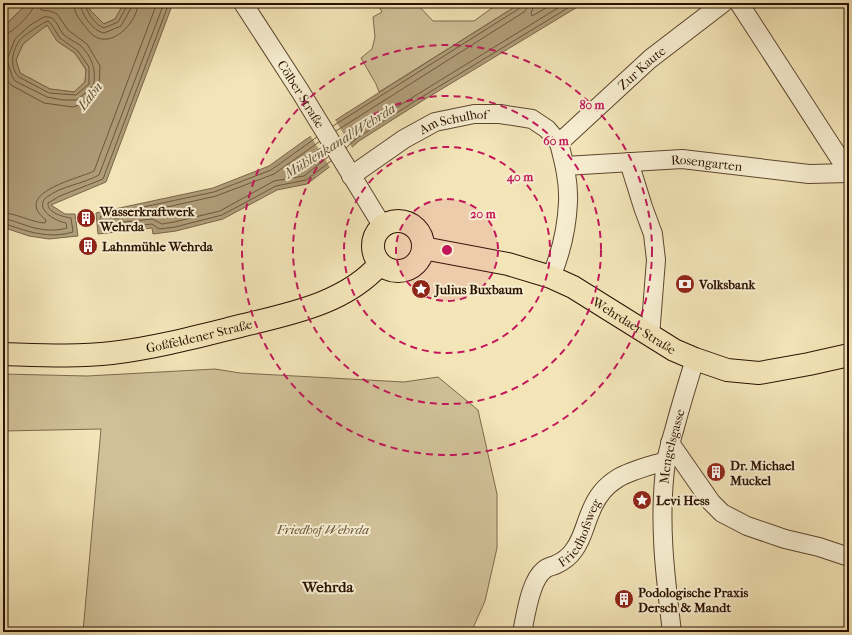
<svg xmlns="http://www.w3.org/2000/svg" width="852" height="635" viewBox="0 0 852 635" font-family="'IM FELL French Canon',serif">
	<rect width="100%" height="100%" fill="#f3e5b8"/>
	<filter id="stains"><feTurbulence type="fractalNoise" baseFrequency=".005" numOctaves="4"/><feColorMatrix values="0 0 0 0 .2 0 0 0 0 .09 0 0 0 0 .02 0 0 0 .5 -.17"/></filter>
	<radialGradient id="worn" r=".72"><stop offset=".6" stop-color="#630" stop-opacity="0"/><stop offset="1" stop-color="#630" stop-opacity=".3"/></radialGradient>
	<!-- green -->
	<path fill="#d1c199" stroke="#7e694c" d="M3,3H28L3,27Z
		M88,3H124L115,19L103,24L90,10Z
		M377,3H416L433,21H474L499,3H521L379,92L376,84L361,58L372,49L375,37L373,17L382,12Z
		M48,25L57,41L75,53L86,70L85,82L74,92L50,89L20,73L16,60L23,44L34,34Z
		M215,369L240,373L404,382L438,377L478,410L497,494V548L485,601L473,628L445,631V632H83L101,429L3,431V374L87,376Z"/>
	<!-- water -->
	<path fill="#af9d79" stroke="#7a6549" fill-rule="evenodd" d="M28,3H88L90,10L104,24L115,19L124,3H173L106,182L51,205L65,214H75L78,236L49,239L29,236L5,228L3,229V27ZM47,25L57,41L75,53L86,69L85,82L74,92L50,89L20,73L16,60L23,44Z
		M521,3H584L422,101L359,141L332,165L307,184L277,190L223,219L176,231L153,234L152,228L98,234L96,213L213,188L269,166L305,140L345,114Z"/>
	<!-- pier -->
	<path fill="#f3e5b8" d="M334,118L353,149L331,169L310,135Z"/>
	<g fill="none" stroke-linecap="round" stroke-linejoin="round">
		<!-- shore -->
		<path stroke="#6d573c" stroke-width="1" d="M74,3C74,12 78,18 84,25C88,30 92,36 98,38C116,45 138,20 138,3
			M80,3C81,14 93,31 104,33L121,26L131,8L132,3
			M85,3C86,12 95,25 104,28L118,22L127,6V3
			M534,3L531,14L532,16L555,3
			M44,17C56,15 57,26 63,34C68,39 76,42 81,46C92,57 97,71 93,86L77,100H63L47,97L15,81L12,76L7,60L15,39L29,26Z
			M48,21L51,24L60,38L78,51L89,67V84L76,95L49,93L19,77C9,67 12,52 19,41C23,36 31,31 37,27C41,25 44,22 48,21Z
			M3,35C12,34 34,12 35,3
			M3,69L7,80L11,85L44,103L73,107L84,103L95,94L99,88L100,66L87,44L68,30L57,14L50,11L41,10V3
			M333,126L520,8L523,3
			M336,131L524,12L527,8L528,3
			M317,137L271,170L214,192L101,216L100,218L101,228L103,229L152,224L159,229L175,227L222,215L276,186L306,180L331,161
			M319,142L274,174L216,196L114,219L113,222L115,223L152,219L162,224L174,222L220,211L274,181L304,176L328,157
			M344,143L354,134L418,94L566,3
			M322,147L292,168V171C303,173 317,159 325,151
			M346,148L357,138L420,98L576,3
			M3,213C16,213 30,222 45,223L46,220C11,193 78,179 94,171L157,3
			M3,219C10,219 18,223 25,225C38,230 54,232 67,228L66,223C60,222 49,217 45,211C41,207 42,200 47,197C61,186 83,184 99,175L164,3
			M3,224H6C28,232 50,239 73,232L71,218C64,217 47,213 48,203L60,196L103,179L169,3"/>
		<defs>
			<g id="minor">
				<path id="s1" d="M243,3L300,91L383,227"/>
				<path d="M629,162L643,207L653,234L656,260L650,336"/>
				<path id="s2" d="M565,166L682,159L809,174L849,173L739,3"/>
				<path id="s3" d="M351,176L404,139L435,122L474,114H500L532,119L547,129L559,143"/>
				<path id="s4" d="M551,277C561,253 567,227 568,202C569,182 564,162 559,143L650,59L723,3"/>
				<path d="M670,443L711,502L722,513L747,526L785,539L819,547L849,557"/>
				<path id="s5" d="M522,632C526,615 530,581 544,570C547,567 552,566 555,565C562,562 570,556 574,550C583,538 585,524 591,511C605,475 633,471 666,461"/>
				<path id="s6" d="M672,632C665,575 658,519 666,462C668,450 672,438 675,427C681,404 688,382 695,359"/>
			</g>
			<g id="major">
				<circle cx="398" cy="246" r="25"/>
				<path id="s7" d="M423,248L508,264L551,277L573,287L674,350L695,359L727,370L759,373L809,364L849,355"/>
				<path id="s8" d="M3,354C39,355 77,357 112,353C153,348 192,338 232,328C283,315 343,306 380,264"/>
			</g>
		</defs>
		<!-- minor casing -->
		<use href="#minor" stroke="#5d462e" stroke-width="20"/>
		<!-- major casing -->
		<use href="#major" stroke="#2b1100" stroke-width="24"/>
		<!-- minor -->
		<use href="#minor" stroke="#f7eed1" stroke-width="18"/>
		<!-- major -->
		<use href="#major" stroke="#f3e5b8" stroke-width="22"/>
	</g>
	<!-- distance rings -->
	<circle cx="447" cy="250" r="51" fill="#c2185b" fill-opacity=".12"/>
	<g fill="none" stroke="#c2185b" stroke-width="2" stroke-dasharray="7 5">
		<circle cx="447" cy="250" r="51"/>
		<circle cx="447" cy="250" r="103"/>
		<circle cx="447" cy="250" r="154"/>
		<circle cx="447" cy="250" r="205"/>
	</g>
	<!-- icons -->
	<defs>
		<symbol id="building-disc" viewBox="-11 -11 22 22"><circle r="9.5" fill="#8f2418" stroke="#f7eed1"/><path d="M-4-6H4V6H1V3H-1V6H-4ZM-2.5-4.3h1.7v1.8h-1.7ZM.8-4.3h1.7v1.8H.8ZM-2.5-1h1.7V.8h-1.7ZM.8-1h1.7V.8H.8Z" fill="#fff"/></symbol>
		<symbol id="bank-disc" viewBox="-11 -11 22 22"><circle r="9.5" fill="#8f2418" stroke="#f7eed1"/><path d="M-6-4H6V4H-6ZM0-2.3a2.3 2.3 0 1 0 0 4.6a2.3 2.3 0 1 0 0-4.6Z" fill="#fff"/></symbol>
		<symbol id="sight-disc" viewBox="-11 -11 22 22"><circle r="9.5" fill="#8f2418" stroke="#f7eed1"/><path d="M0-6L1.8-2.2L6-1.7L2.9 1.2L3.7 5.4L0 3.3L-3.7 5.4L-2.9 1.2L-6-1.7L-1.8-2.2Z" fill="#fff"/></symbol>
	</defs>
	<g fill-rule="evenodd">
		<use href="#building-disc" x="75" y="207" width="22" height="22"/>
		<use href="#building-disc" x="77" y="235" width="22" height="22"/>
		<use href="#bank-disc" x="674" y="273" width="22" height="22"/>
		<use href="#sight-disc" x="410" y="278" width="22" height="22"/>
		<use href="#building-disc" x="705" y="461" width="22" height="22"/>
		<use href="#sight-disc" x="631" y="489" width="22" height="22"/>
		<use href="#building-disc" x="613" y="588" width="22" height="22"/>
	</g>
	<g text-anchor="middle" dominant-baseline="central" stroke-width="4" stroke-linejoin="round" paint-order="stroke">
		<!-- street labels -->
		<g font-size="13" fill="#2b1100" stroke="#f7eed1">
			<text stroke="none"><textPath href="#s4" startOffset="249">Zur Kaute</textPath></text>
			<text stroke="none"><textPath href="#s1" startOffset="108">Cölber Straße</textPath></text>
			<text stroke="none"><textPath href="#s3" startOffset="118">Am Schulhof</textPath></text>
			<text stroke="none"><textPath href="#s2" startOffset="142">Rosengarten</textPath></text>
			<text stroke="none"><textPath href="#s7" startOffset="228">Wehrdaer Straße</textPath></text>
			<text stroke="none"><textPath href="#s8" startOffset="198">Goßfeldener Straße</textPath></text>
			<text stroke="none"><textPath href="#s6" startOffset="187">Mengelsgasse</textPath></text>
			<text stroke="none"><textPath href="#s5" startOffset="121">Friedhofsweg</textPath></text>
		</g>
		<!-- poi labels -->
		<g font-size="13" font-weight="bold" fill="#2b1100" stroke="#f7eed1" text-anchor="start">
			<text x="100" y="211">Wasserkraftwerk<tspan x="100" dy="15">Wehrda</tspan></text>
			<text x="102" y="246">Lahnmühle Wehrda</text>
			<text x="699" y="284">Volksbank</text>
			<text x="435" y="289">Julius Buxbaum</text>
			<text x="730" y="465">Dr. Michael<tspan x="730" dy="15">Muckel</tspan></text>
			<text x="656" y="500">Levi Hess</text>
			<text x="638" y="592">Podologische Praxis<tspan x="638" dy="15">Dersch &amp; Mandt</tspan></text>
		</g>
		<!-- park labels -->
		<g font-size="13" font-style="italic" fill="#654f36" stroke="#f7eed1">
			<text x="323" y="529">Friedhof Wehrda</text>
		</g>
		<!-- water labels -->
		<g font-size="14" font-style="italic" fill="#665036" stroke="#f7eed1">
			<text transform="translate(90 96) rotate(-52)">Lahn</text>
			<text transform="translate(340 141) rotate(-32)">Mühlenkanal Wehrda</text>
		</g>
		<!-- quarter labels -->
		<g font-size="15" font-weight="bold" fill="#2b1100" stroke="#f7eed1">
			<text x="328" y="587">Wehrda</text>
		</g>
	</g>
	<circle cx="447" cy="250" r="6" fill="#c2185b" stroke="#f7eed1" stroke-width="2"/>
	<g font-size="12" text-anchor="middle" font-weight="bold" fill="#c2185b" stroke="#f7eed1" stroke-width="4" stroke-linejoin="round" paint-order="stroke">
		<text x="592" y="109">80 m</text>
		<text x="556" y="145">60 m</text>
		<text x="520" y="181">40 m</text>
		<text x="483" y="218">20 m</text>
	</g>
	<!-- margin -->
	<rect width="852" height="635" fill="none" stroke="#f3e5b8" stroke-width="16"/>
	<rect x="4" y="4" width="844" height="627" fill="none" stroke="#2b1100" stroke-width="2"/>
	<rect x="8" y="8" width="836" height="619" fill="none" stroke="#2b1100"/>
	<rect width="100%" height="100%" filter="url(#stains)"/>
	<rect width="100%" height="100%" fill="url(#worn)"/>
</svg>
